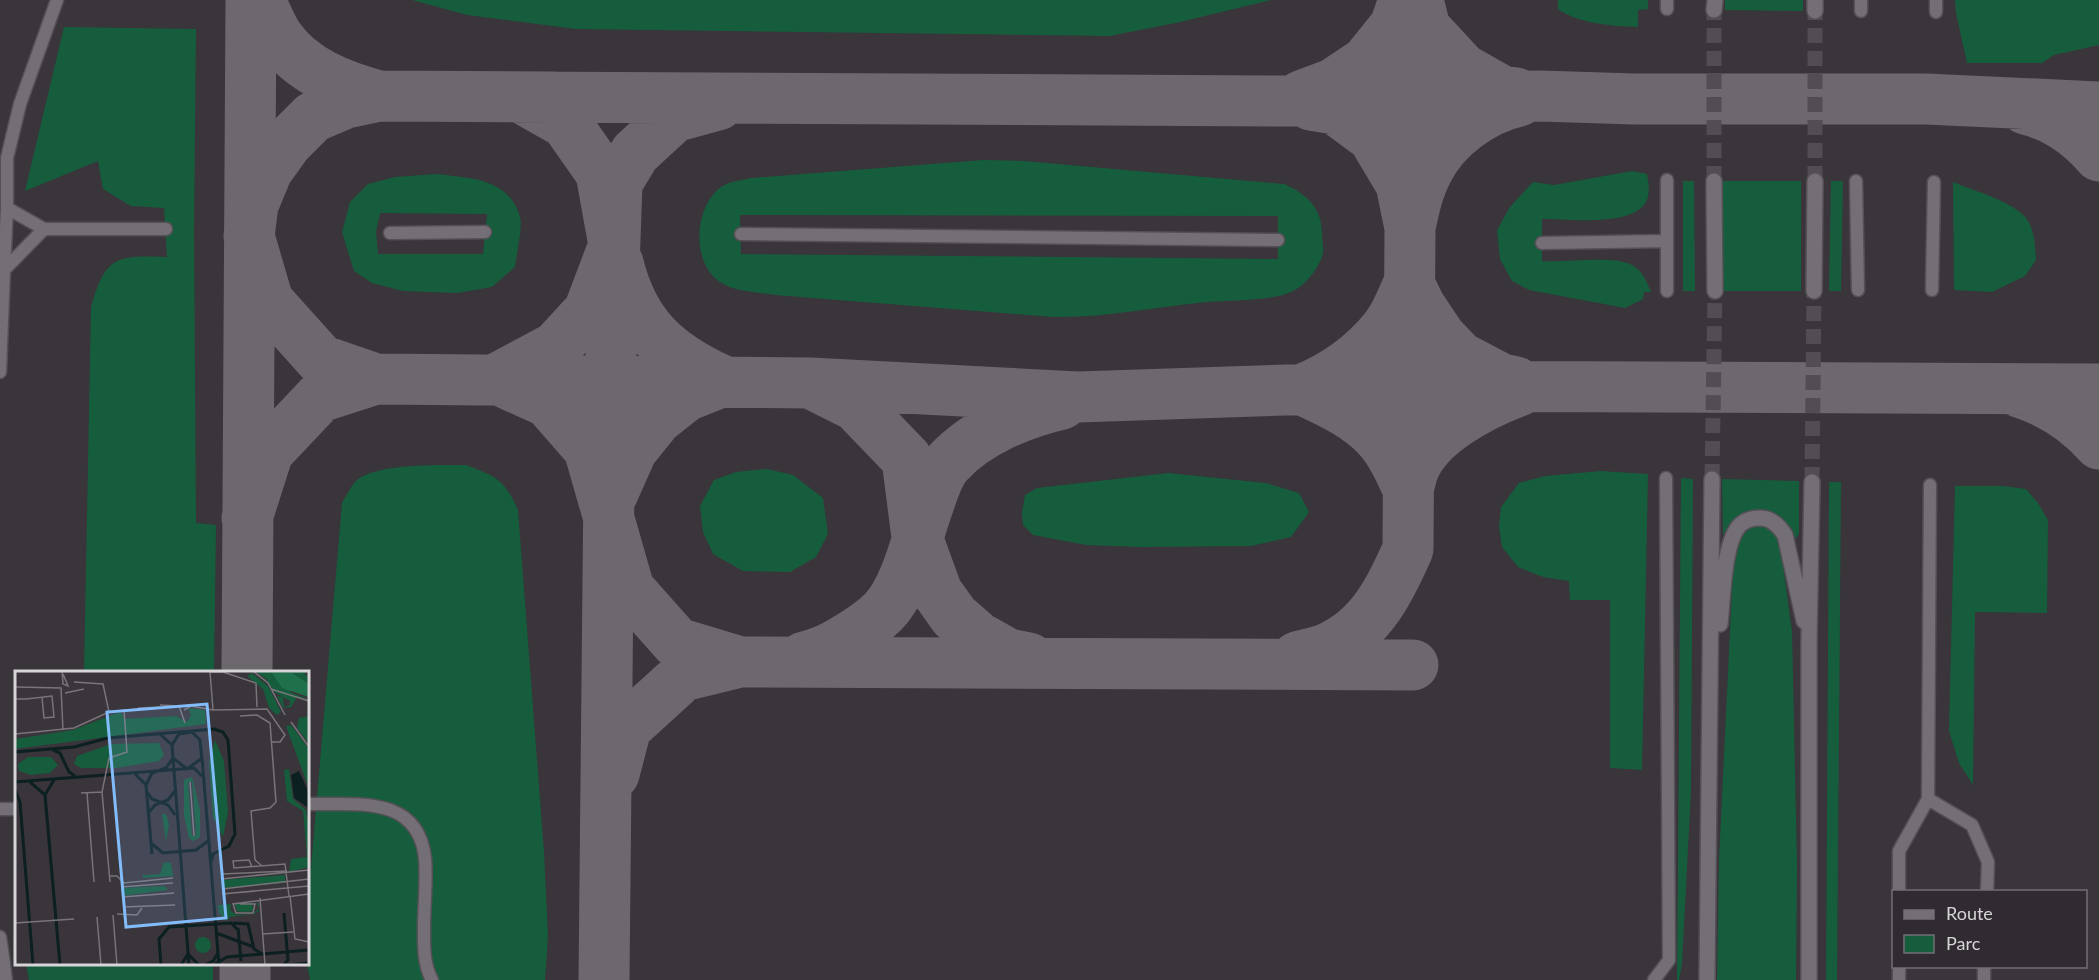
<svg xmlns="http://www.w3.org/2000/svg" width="2099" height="980" viewBox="0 0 2099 980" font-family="Lato,sans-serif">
	<rect width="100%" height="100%" fill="#3a343b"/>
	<!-- green -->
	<path fill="#155d3d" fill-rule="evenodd" d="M412,0H1271L1176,23L1109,36L576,29L467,15Z
		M1558,0H1648V9L1638,10V27C1612,26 1579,24 1558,9Z
		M1725,0H1803V11L1725,10Z
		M1955,0H2099V45L2054,55L2042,63H1967L1956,13Z
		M64,27L196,29L194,229L196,523L216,525L214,672H84L91,307C105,256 117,255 167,257L164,208L131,206L103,189L98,161L25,191Z
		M983,160L1024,161L1284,184C1307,194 1322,208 1322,234C1322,240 1324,247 1323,253C1320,267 1306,285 1293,291C1275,301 1229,300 1207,302C1156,307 1104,318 1053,317L775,295C758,292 735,292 720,282C691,263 694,207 721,187C730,181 742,180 752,178ZM740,215L1278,216V259L741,254Z
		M1632,171L1647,174C1649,184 1651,198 1643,206C1625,226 1567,219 1542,219V261C1564,263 1614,255 1632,265C1642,270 1647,282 1651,292H1644L1643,299L1625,308L1529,290L1512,281L1500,259L1497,230L1510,207L1533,182L1554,185Z
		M436,174C470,178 509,178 520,217C523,228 516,255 515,267L492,287L457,293L403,291L372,283L354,271L342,232L350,202L368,184L395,177ZM380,213L487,214L483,254H378L376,232Z
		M1683,181H1694L1695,291H1683Z
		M1722,181H1801V291H1721Z
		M1831,181H1843L1841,291H1829Z
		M1953,182C1972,190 2014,202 2026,218C2035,229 2035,246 2036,260L2025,276L1992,292L1954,290Z
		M466,465C497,477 504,479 518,510L544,852L548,936L545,980H310L307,964L308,903L342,503C346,496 350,488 355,482C371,463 442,465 466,465Z
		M767,469L793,475L823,498L828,534L816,557L790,572L743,571L713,554L703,532L700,506L714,480L736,472Z
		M1601,471L1648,474L1642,770L1610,768V600H1570L1569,581L1543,577L1518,567L1502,547L1499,527L1501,507L1519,483L1545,476Z
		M1168,473L1266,483L1299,493L1309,512L1291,537L1251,546L1141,547L1086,545L1033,535L1023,525L1022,513L1025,495L1037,488Z
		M1681,478L1693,479L1691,791L1682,964L1679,980H1677Z
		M1722,479L1799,481V534L1794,540C1778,499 1747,501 1723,535Z
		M1829,482H1841L1837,980H1826Z
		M1955,486H2004L2026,489L2038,503L2048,520L2047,613L1975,612L1973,785L1959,763L1949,731Z
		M1758,526L1770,529L1779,536L1792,631L1797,864L1796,980H1717L1719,859L1733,569C1736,551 1738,530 1758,526Z
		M26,964H213V980H29Z"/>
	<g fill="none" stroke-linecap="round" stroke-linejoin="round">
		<!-- taxiway -->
		<path stroke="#6c686e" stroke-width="51" d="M260,0C266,12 271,27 279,38C302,71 342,86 379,96
			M1418,0L1425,28L1463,69L1502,91L1516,93
			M1301,96L1333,84L1366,62L1395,26L1404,0
			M520,97L1286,101L1540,96L1634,99H1926L2099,107
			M2025,109C2054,116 2080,134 2099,156
			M1411,132L1412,0
			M1410,228C1414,208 1418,189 1428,170C1445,136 1483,109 1519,101
			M618,263C633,325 665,354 721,380
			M1409,283L1420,306L1440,336L1460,357L1502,379L1516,382
			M498,378L556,347L589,311L614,245L601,173L566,123L520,97
			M376,379L321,360L268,301L249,236L253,205L267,171L287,143L313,117L346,103L379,96L554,97
			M499,380L548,402L589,449L629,589L677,643L740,662
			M812,384L856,406L907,459L917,537L937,592L954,616L978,637L1008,654L1029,658
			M1303,389C1335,376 1363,356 1385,329C1396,316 1402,298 1409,283
			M1303,390C1329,402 1358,415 1378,437C1391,451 1400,471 1408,489
			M2019,392C2050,402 2077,419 2099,444
			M1408,489C1410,483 1411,477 1413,471C1428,432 1482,405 1519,391
			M612,495L632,450L657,419L686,396L721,382
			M247,518L268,452L320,397L376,379L810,383L1078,397L1408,386L2099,389
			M804,657C821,653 831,648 846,639C858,632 872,623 883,612C905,590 916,542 926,512C932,496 937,474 949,462C977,432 1022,413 1062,404
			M1297,657C1307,654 1319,652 1328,648C1371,630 1391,588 1408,549L1410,228L1401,184L1373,137L1335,109L1311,105
			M247,672L251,0
			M614,774L626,728L683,676L740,662L1413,665
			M245,980V964
			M604,980L610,380L617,183L635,153L674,117L718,105"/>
		<!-- secondary-tunnel -->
		<path stroke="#524c53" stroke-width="15" stroke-dasharray="15 8" stroke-linecap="butt" d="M1714,181V10
			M1815,181V11
			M1712,479L1715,291
			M1812,482L1814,291"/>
		<defs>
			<path id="service" d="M1936,0V12
				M1667,9V0
				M1861,11V0
				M1856,181L1858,290
				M44,229L7,208V158L20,104L57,0
				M390,233L485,232
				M741,234L1278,240
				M1542,243L1666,241
				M4,270L7,208
				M1932,290L1934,182
				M1667,291V180
				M0,372L4,270L44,229H166
				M1928,799L1972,825L1988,862L1987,892
				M308,804C355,805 418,794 425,858C427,880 424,904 424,927C424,945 423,963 432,980
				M0,809H16
				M1899,892V851L1928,799L1930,485
				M0,937L3,957H0
				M3,957L6,980
				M1654,980L1669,960L1666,478
				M1899,980V966
				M1984,980V966"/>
			<path id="secondary" d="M1714,10L1715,0
				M1815,11V0
				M1714,181L1715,291
				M1814,291L1815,181
				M1720,624C1723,600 1723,540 1741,524C1746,520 1753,518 1759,518C1771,517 1779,526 1785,535L1804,621
				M1707,980L1712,479
				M1809,980V641L1812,482"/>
		</defs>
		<!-- service casing -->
		<use href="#service" stroke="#545055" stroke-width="15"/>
		<!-- secondary casing -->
		<use href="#secondary" stroke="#545055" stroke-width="18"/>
		<!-- service -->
		<use href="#service" stroke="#746e76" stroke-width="12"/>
		<!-- secondary -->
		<use href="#secondary" stroke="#746e76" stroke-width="15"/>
	</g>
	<!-- overview -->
	<g transform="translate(15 671)">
		<rect width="294" height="294" fill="#3a343b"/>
		<path d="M240,0H294L289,3L294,6V13L277,2H257L277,22L294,28L282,26L276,36L268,37L262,25L268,26L269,36L275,34V30L259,21L251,8ZM237,2L253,15L266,41L262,44L254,37L248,18L232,5ZM173,37L190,39L191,53L0,78V68L58,59L102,42H107L109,48L161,45L172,51L176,44ZM294,45V73L282,57L284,47ZM276,54L294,78V118L271,55ZM200,69L209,90L213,141L208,166L198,146L194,92ZM144,72L149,84L144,90L101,97H66L59,93L62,85L96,73ZM13,86H36L43,94L35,102L16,104L4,100L3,93ZM274,98L278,128L291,139L294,158V196L274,201L276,188L292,186L288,140L272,130L269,99ZM177,106L185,139V166L178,170L174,167L169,145V109ZM173,111H177L181,165H177ZM147,143H151L154,153L151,171ZM149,191L156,192L158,205L128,207V204L145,203ZM270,204V212L207,217L206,209ZM149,215L153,219L107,225L106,217ZM242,232L237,234L239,240L227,241L222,240L220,233L244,232V240L239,243L215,246L211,250L204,242L203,234L216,233L215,239L221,244L237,243L244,238ZM180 274a8 8 0 1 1 16 0a8 8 0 1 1-16 0Z" fill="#155d3d" fill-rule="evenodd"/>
		<path d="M257,2H277L294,13V26L267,17Z" fill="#1e714b"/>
		<path d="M284,100L294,122V158L292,136L279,127L276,104Z" fill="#0c1f21"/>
		<path fill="none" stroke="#0c1f21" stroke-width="3" d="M146,64L157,74L174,294M157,74L164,63L177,61L185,69L187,90M38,79L45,82L54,101L60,105M0,81L59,76L93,67L199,58L208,61L213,69L220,163L214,175L198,183L196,191M187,87L204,294M120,103L131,114L137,183M0,111L179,97L187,105M15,111L30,124L39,109M131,114L137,102L151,97L158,87L172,98L186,88M0,119L5,131L18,294M132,121L137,128L153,134L160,144M30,124L45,294M134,141L140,134L153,129L160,120M137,173L148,182L181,179L193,170M218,252L233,253L239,278L247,283M223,257L226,290M201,262L239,276M200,293L212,286L294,279M146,294L144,268L154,256L216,252L223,259M166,294L173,283L184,294M190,294L198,290L203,282M269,294L273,289L269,242M272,294L294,292"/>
		<path fill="none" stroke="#79747a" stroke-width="1.5" d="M47,0L48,13L53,15L48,3M238,0L253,12L270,44M59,11L88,13L94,41L123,38M0,16L46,17L48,59M256,18L294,30M50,22L69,18M0,28H11L37,25L39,46L29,47L27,26M145,34L164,35L170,52M123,37L146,36M169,39L176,35L198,39L252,38L270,64L265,71H256M198,39L195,1H208L241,12L242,36M225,45L242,44L255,52L261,131L255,137L236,140L240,189L247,195M276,51L294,76M0,63L59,57L94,41M175,111L179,165M66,122L87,121M72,122L79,211M237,196L234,189L218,190L219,197L270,193L274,225M206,203L272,200M94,205H102L109,212L158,207M206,208L294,199M95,211L87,121L94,87L112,81L109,39M106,216L158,212M207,218L294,208M207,223L294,215M275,225L280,268L294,271M107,226L159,222M245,227L250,294M225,233H240L238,242H221L218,233L294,223M108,236L160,234M102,243L122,244L127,237M98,244L102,294M82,246L86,294M0,252L59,248M247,263L278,261"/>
		<path fill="#83bcfa" fill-opacity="0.15" stroke="#83bcfa" stroke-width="3" d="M192,33L211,247L111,256L92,41Z"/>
		<rect width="294" height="294" fill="none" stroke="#d8d5d9" stroke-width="3"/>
	</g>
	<!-- legend -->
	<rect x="1892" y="890" width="195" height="78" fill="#302a31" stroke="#736e74" stroke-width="1.5"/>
	<rect x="1904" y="910" width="30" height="9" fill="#746e76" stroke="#736e74" stroke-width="1.5"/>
	<text x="1946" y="920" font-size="18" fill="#d8d5d9">Route</text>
	<rect x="1904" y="935" width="30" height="18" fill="#155d3d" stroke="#736e74" stroke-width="1.5"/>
	<text x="1946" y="950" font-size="18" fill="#d8d5d9">Parc</text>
</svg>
